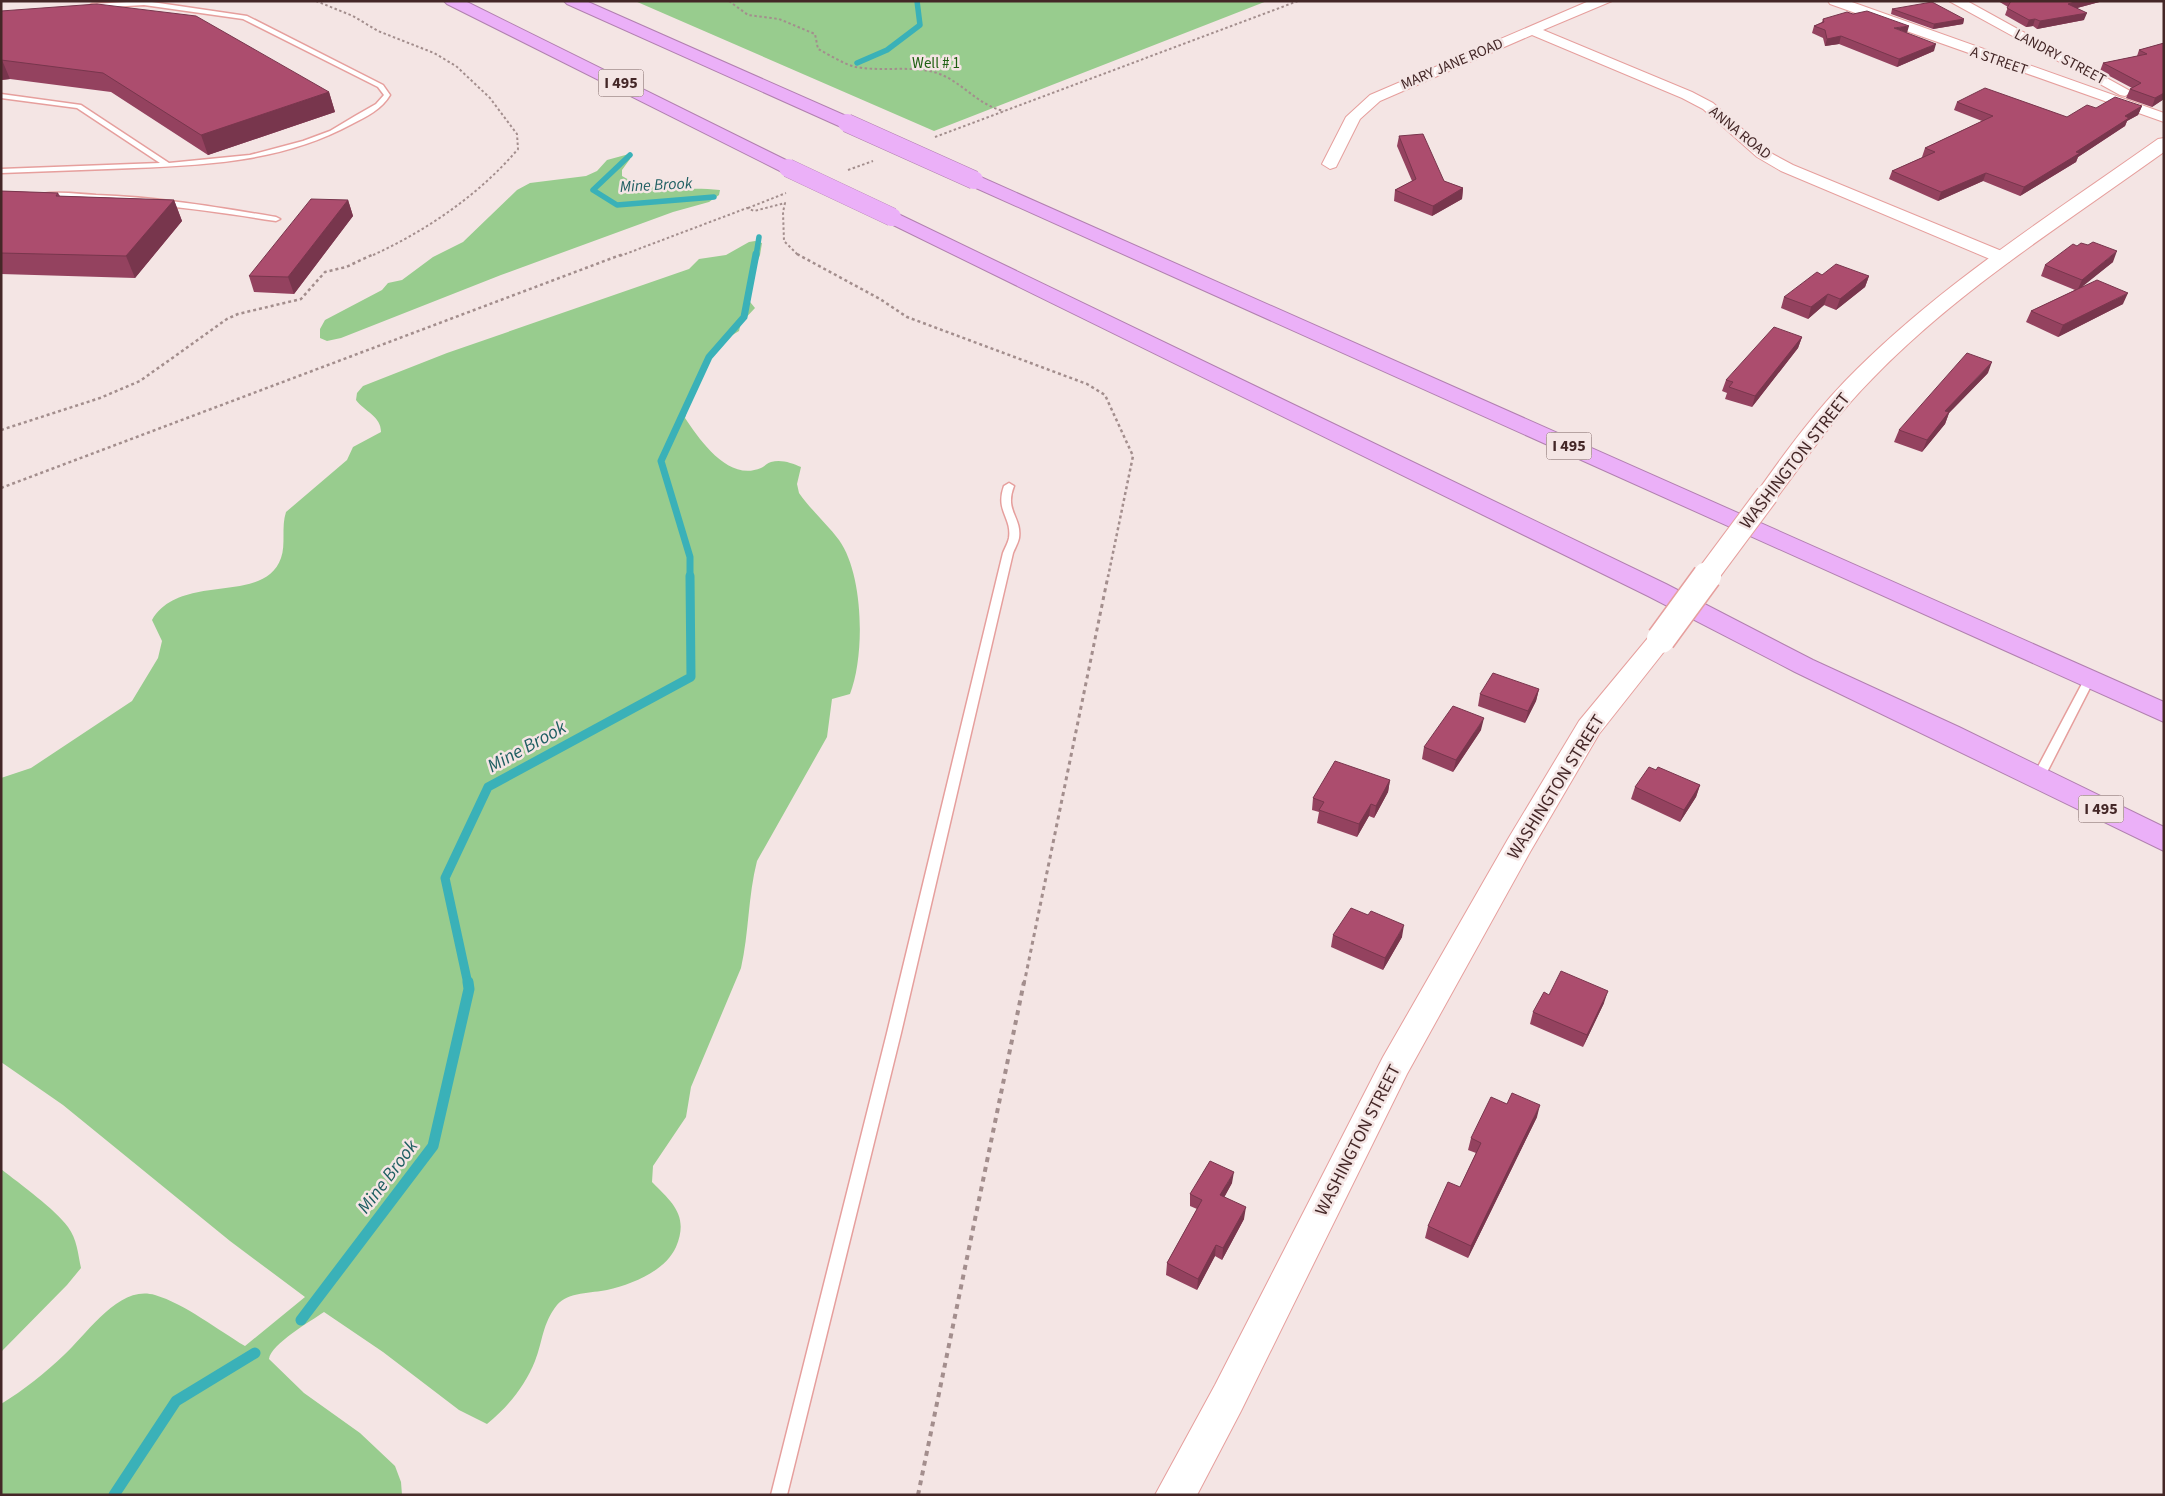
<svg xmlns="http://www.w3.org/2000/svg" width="2165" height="1496" viewBox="0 0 2165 1496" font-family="'Source Sans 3',sans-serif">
	<rect width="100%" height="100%" fill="#f4e5e4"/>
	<!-- green -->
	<path fill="#98cc8e" d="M635,1H1267L934,131Z
		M629,154L630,159L622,170V176C650,194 688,186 720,190L719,195L709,202L673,212L501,275L341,338L327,341L320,338V329L325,320L382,290L388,283L402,280L433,257L463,242L517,190L530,183L586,176L597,171L607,160Z
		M755,241L762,243L760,255L746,291V297L755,308L741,323L739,331L716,345L694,385L685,418C700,440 728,482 761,468C764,467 767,463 771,462C781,459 792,463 801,467L797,484L799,493C811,510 827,524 839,540C864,575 865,656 850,694L832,699L827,737L757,861C748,896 749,933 741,968L691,1087L686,1117L653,1166L652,1182C673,1203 689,1216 676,1247C665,1271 633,1284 607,1290C592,1293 568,1292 557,1305C542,1324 543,1341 535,1361C525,1386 508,1407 487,1424L459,1410L383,1352L324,1312C311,1321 271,1344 269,1359L304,1393L360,1433L395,1466L401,1482L402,1495H1V1404C24,1390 45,1373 64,1355C87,1334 119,1284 155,1295C185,1304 218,1330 245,1346L305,1297L230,1241L63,1105L1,1062V778L31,768L132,701L158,658L162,641L152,620C181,571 264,606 281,558C286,544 281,527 286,512L347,460L353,447L381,432C381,416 365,412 356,400L357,393L363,386L447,353L689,269L699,259L726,255L749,242Z
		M1,1169C20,1184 55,1209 68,1227C77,1239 78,1254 81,1268L67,1285L1,1352Z"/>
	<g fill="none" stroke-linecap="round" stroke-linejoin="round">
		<!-- stream-far3 -->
		<path stroke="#3ab1b8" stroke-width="5.5" d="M857,63L887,50L920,25L917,1
			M630,155L593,190L617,205L714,197
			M756,256L759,237"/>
		<!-- stream-far2 -->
		<path stroke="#3ab1b8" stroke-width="7" d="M690,577V557L661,461L709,357L744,317L756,254"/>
		<!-- stream-far1 -->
		<path stroke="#3ab1b8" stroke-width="9" d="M468,984L445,878L488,787L691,677L690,576"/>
		<!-- stream -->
		<path stroke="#3ab1b8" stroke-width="11" d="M301,1320L433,1146L469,989L468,982
			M114,1495L176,1401L255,1353"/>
		<defs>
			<path id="lane" d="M145,1L247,16L383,85L390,95C382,109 366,117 352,124C284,161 209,165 134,168C90,170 46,171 1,173V169L160,163L77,108L1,98V94L81,105L169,163L250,155L303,141L330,131L355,116L376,104L384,95L378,87L243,19L144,5L92,8L89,6L92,4Z
				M42,194C59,191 79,194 96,195C157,197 216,207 276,217L280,219L276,221C199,209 123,199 45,198L41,196Z
				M1009,483L1014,486C1004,511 1022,517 1019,538C1018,543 1015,548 1013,553L901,1033L787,1495H771L887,1033L1003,553C1005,548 1008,543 1009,538C1012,517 995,511 1004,486Z
				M2089,676L2094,680L2044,778L2038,782L2034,781L2032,778L2084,680Z"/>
			<path id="street" d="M1589,1H1612L1543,30L1692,92L1713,103L1767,151L1793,165L2009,254L2011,258L2009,262H1997L1781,171L1757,157L1703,109L1682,98L1532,35L1380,101L1360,119L1336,167L1330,169L1322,164L1346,117L1370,95Z
				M1828,1H1849L2164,113V122L1830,4Z
				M1949,1H1967L2132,92L2125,96L2120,95Z"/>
			<path id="secondary" d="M2164,138V152C2064,224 1958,290 1872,379C1835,416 1806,459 1775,500L1767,502L1759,500L1755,495C1786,451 1819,406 1857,369C1947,280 2055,212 2158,139Z
				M1661,631L1670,633L1674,639L1599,734L1530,852L1407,1074L1241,1411L1197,1495H1155L1215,1385L1383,1057L1508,839L1579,721L1652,633Z"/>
			<path id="highway" d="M444,1H465L794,164L797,168L794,172H782L447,4Z
				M564,1H586L853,119L856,123L853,127H841L567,4Z
				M974,174L2164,702V722L967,184L965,180L967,176Z
				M892,211L1666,584L1813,660L1959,727L2164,827V851L1795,672L1648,596L885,221L882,217L885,213Z"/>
		</defs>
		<!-- lane casing -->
		<use href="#lane" stroke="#e69f9d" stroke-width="3"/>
		<!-- street casing -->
		<use href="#street" stroke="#e69f9d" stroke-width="2"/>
		<!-- secondary casing -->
		<use href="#secondary" stroke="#e69f9d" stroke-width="2"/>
		<!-- highway casing -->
		<use href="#highway" stroke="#b180af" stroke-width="2"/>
		<!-- path-far3 -->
		<path stroke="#a38e8d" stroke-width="2" stroke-dasharray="2.5 2.5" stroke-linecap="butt" d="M316,1L353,16L378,31L434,53L456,66L490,98L517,134L518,149C479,195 426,231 371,256
			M729,1L748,15L779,19L815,34L818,49C830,55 843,64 856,67C883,72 911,65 937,73C963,82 977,105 1004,111
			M935,137L1298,1
			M848,170L873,161
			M748,208L786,193
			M620,256L747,208L754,211L785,203L783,212L784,241L799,256"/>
		<!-- path-far2 -->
		<path stroke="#a38e8d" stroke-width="2.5" stroke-dasharray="3 3" stroke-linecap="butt" d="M797,254L880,299L907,317L1087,384L1105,395L1133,456L1108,577
			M1,430L100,398L140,381L227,319L238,314L301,299L325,272L346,267L374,254
			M1,488L623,254"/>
		<!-- path-far1 -->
		<path stroke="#a38e8d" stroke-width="3" stroke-dasharray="4 4" stroke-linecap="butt" d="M1024,984L1108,576"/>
		<!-- path -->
		<path stroke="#a38e8d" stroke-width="4" stroke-dasharray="5 5" stroke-linecap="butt" d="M918,1495L1024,982"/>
		<!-- lane -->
		<use href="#lane" fill="#fff" fill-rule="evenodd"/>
		<!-- street -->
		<use href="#street" fill="#fff" fill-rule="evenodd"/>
		<!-- secondary -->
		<use href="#secondary" fill="#fff" fill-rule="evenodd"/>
		<!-- highway -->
		<use href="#highway" fill="#ebb0f8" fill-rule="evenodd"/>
		<defs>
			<path id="secondary-bridge-far1" d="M1706,577L1767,495"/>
			<path id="secondary-bridge" d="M1661,639L1707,576"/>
			<path id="highway-bridge" d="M847,123L974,180
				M788,168L892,217"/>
		</defs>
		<!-- secondary-bridge-far1 casing -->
		<use href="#secondary-bridge-far1" stroke="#e69f9d" stroke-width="24" stroke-linecap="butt"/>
		<!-- secondary-bridge casing -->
		<use href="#secondary-bridge" stroke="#e69f9d" stroke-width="31" stroke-linecap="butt"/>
		<!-- highway-bridge casing -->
		<use href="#highway-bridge" stroke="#b180af" stroke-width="19" stroke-linecap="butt"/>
		<!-- secondary-bridge-far1 -->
		<use href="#secondary-bridge-far1" stroke="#fff" stroke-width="22"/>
		<!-- secondary-bridge -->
		<use href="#secondary-bridge" stroke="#fff" stroke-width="28"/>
		<!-- highway-bridge -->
		<use href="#highway-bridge" stroke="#ebb0f8" stroke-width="18"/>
	</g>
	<!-- wall -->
	<path fill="#94425f" d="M1998,1H2103L2077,8L2084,20L2037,29L2033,26L2026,27L2005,15L2008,7Z
		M1892,9L1964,19L1963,24L1933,29L1891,14Z
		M1,11L329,92L335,112L208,155L111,92L10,79L1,80Z
		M1823,19L1907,33L1934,51L1897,67L1839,44L1825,46L1823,38L1812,33L1814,26L1822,22Z
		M2164,43V99L2152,107L2126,98L2130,89L2132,88L2100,71L2103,63L2137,56L2139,50Z
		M1957,102L2067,117L2142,106L2138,115L2127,121L2125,126L2078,157L2076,162L2020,196L1983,181L1938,201L1889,179L1892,171L1923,157H1922L1925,148L1982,121L1954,110Z
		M1399,136L1444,181L1463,188L1462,199L1432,216L1394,201L1395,190L1412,181L1397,146Z
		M1,191L58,193L60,196L174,200L182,221L135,278L1,274Z
		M348,200L353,216L294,294L254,292L249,276Z
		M2113,262L2082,286L2123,304L2058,337L2026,322L2031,311L2075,290L2041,276L2045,265Z
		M1822,275L1869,276L1865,287L1836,310L1824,305L1808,319L1781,308L1784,297Z
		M1802,337L1798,348L1752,407L1725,399L1727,393L1722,391L1726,380Z
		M1988,373L1949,413L1945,424L1922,452L1894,442L1899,430Z
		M1539,689L1536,701L1525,723L1478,706L1480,694Z
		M1481,730L1453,772L1422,759L1424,747Z
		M1656,770L1700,785L1696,797L1680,822L1631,799L1635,787Z
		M1390,780L1388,792L1374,818L1369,816L1357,837L1317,823L1319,812L1312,810L1313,798Z
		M1333,935L1402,937L1383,970L1331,947Z
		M1549,995L1604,1003L1583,1047L1530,1024L1533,1012Z
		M1537,1117L1468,1258L1425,1238L1428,1226L1460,1187L1476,1153L1468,1150L1471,1138Z
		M1232,1183L1224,1197L1244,1219L1222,1260L1215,1256L1197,1290L1166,1275L1167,1263L1197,1209L1190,1206V1194Z"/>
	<!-- shaded-wall -->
	<path fill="#78364d" d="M2078,1H2103L2066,11L2068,4Z
		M2087,13L2084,20L2037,29L2040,21Z
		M1964,19L1963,24L1933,29L1934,24Z
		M2035,19L2033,26L2026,27L2029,20Z
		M1909,26L1907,33L1894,28Z
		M1841,36L1839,44L1825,46L1827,39Z
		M1936,44L1934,51L1897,67L1899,59Z
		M1,60H2L10,79L1,80Z
		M329,92L335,112L208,155L201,135Z
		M2164,93V99L2152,107L2155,98Z
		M2142,106L2138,115L2127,121L2125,126L2078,157L2076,162L2020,196L2024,187L2076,152L2125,116Z
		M1986,173L1983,181L1938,201L1941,192Z
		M1463,188L1462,199L1432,216L1433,206Z
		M174,200L182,221L135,278L126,256Z
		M348,200L353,216L294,294L288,277Z
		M2117,251L2113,262L2077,291L2082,280Z
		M1869,276L1865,287L1836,310L1840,299Z
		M2128,293L2123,304L2058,337L2063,325Z
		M1828,294L1824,305L1808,319L1811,307Z
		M1802,337L1798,348L1752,407L1755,396Z
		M1992,362L1988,373L1949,413L1945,424L1922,452L1927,440L1945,411Z
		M1539,689L1536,701L1525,723L1528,711Z
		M1484,718L1481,730L1453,772L1456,760Z
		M1390,780L1388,792L1374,818L1376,806Z
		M1700,785L1696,797L1680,822L1684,810Z
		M1371,804L1369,816L1357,837L1359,824Z
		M1404,925L1402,937L1383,970L1385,958Z
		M1608,991L1604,1003L1583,1047L1587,1035Z
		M1540,1105L1537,1117L1468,1258L1471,1246Z
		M1234,1172L1232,1183L1219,1207L1220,1195Z
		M1246,1207L1244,1219L1222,1260L1223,1248Z
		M1216,1245L1215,1256L1197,1290L1198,1279Z"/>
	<!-- building -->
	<path fill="#ac4d6e" stroke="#78364d" d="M2011,1H2078L2068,4L2087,13L2040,21L2035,19L2029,20L2007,8Z
		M1932,2L1964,19L1934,24L1892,9Z
		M97,4L196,16L329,92L201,135L103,73L1,60V11Z
		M1867,11L1909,26L1894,28L1936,44L1899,59L1841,36L1827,39L1825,30L1814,26L1824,22L1823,19L1847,12L1853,14Z
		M2164,43V93L2155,98L2130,89L2141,83L2103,63L2147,54L2139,50Z
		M1985,88L2067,117L2087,105L2096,108L2115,97L2142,106L2125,116L2129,118L2076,152L2080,153L2024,187L1986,173L1941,192L1892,171L1935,152L1925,148L1993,116L1957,102Z
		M1423,134L1444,181L1463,188L1433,206L1395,190L1416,179L1399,136Z
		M1,191L58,193L56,196L174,200L126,256L1,253Z
		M311,199L348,200L288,277L249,276Z
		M2093,242L2117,251L2082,280L2045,265L2073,244L2077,246L2081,243L2088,245Z
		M1836,264L1869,276L1840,299L1828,294L1811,307L1784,297L1817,272L1822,275Z
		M2097,280L2128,293L2063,325L2031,311Z
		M1774,327L1802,337L1755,396L1729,387L1733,382L1726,380Z
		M1967,353L1992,362L1945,411L1949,412L1927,440L1899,430Z
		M1493,673L1539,689L1528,711L1480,694Z
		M1453,706L1484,718L1456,760L1424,747Z
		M1335,761L1390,780L1376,806L1371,804L1359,824L1319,810L1324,802L1313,798Z
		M1649,767L1656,770L1658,767L1700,785L1684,810L1635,787Z
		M1351,908L1368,915L1371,911L1404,925L1385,958L1333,935Z
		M1561,971L1608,991L1587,1035L1533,1012L1544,992L1549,995Z
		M1512,1093L1540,1105L1471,1246L1428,1226L1448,1182L1460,1187L1481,1143L1471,1138L1491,1097L1507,1104Z
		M1210,1161L1234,1172L1220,1195L1246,1207L1223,1248L1216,1245L1198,1279L1167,1263L1202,1200L1190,1194Z"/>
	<g text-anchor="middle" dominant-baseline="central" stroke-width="5" stroke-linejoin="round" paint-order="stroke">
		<!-- far-street labels -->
		<g font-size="15" fill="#442727" stroke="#f4e5e4">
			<text transform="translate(2060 57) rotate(28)">LANDRY STREET</text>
			<text transform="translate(1999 61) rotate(19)">A STREET</text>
			<text transform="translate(1452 64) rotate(-23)">MARY JANE ROAD</text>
			<text transform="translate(1740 133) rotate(39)">ANNA ROAD</text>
		</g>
		<!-- far-park labels -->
		<g font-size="15" fill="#206012" stroke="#f4e5e4">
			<text x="936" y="63">Well # 1</text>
		</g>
		<!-- shield labels -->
		<g fill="#f4e5e4" stroke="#796060" stroke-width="1">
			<rect x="598.5" y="69.5" width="45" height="27" rx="4"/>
			<rect x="1546.5" y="432.5" width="45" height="27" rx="4"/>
			<rect x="2078.5" y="795.5" width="45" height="27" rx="4"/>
		</g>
		<g font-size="16" font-weight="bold" fill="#442727">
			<text x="621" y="83">I 495</text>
			<text x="1569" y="446">I 495</text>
			<text x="2101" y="809">I 495</text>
		</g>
		<!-- far-water labels -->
		<g font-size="16" font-style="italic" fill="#1f5f62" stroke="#f4e5e4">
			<text transform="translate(656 185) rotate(-3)">Mine Brook</text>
		</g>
		<!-- street labels -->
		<g font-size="18" fill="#442727" stroke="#f4e5e4">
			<text transform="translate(1795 461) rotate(-52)">WASHINGTON STREET</text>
			<text transform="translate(1556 787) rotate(-58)">WASHINGTON STREET</text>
			<text transform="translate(1358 1140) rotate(-63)">WASHINGTON STREET</text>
		</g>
		<!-- water labels -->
		<g font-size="19" font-style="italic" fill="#1f5f62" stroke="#f4e5e4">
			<text transform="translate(527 747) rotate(-29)">Mine Brook</text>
			<text transform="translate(388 1177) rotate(-53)">Mine Brook</text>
		</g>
	</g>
	<!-- border -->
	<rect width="2165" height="1496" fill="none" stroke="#442727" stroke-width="5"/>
</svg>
